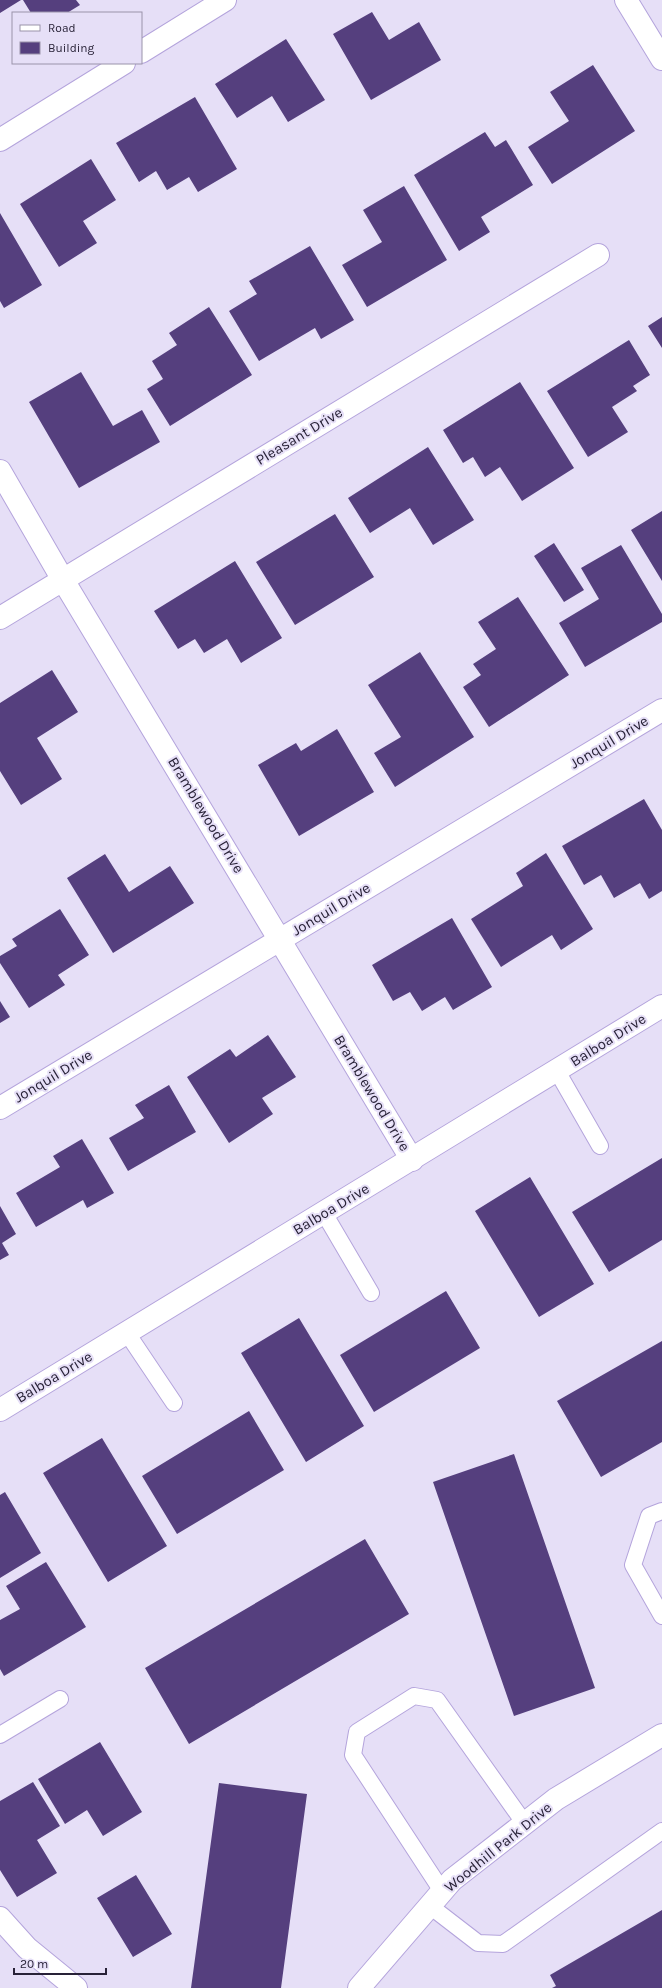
<svg xmlns="http://www.w3.org/2000/svg" width="662" height="1988" viewBox="0 0 662 1988" font-family="Karla,sans-serif">
	<rect width="100%" height="100%" fill="#e6dff7"/>
	<!-- building -->
	<path fill="#553f7e" d="M0,0H21L0,13Z
		M23,0H76L80,5L67,13H31Z
		M372,12L389,40L419,22L441,60L371,100L333,34Z
		M286,39L325,100L288,122L272,96L237,118L215,84Z
		M593,65L635,131L552,184L528,147L569,121L550,92Z
		M195,97L237,169L198,192L189,177L167,190L156,171L139,182L116,143Z
		M485,132L495,147L506,140L533,185L481,217L490,232L459,251L414,175Z
		M91,159L116,200L83,221L97,243L59,267L20,204Z
		M404,186L447,260L367,307L342,265L382,242L363,210Z
		M0,213L42,285L4,308L0,301Z
		M310,246L354,320L321,339L315,328L259,361L229,311L257,294L249,281Z
		M209,307L252,375L170,426L147,389L163,379L152,361L177,345L169,333Z
		M662,317V348L648,326Z
		M629,340L650,375L633,386L637,391L612,407L628,432L588,457L547,391Z
		M81,372L113,426L142,410L160,442L79,488L29,402Z
		M520,382L574,468L522,501L500,467L485,477L473,457L463,463L443,430Z
		M428,447L474,520L433,545L410,508L370,533L348,498Z
		M662,511V581L631,530Z
		M335,514L374,577L295,625L256,562Z
		M554,543L584,590L564,602L534,556Z
		M621,545L662,614V622L585,667L559,623L599,599L581,568Z
		M235,561L282,638L241,663L227,639L204,653L195,639L178,649L154,611Z
		M518,597L569,675L489,727L463,687L481,675L473,664L496,649L478,622Z
		M420,652L474,737L395,787L374,753L401,737L368,685Z
		M52,670L78,712L37,738L62,779L21,805L0,771V703Z
		M337,729L374,792L299,836L258,765L296,743L301,751Z
		M644,799L662,830V891L649,899L640,883L614,898L601,875L584,885L562,846Z
		M546,853L593,929L561,950L552,935L501,967L471,919L523,886L516,873Z
		M105,854L129,892L170,866L194,903L113,953L67,878Z
		M60,909L89,955L58,975L65,985L29,1008L0,963V956L17,946L12,939Z
		M452,918L492,987L453,1010L445,997L422,1011L410,992L393,1001L372,965Z
		M0,1001L10,1017L0,1023Z
		M268,1035L296,1077L262,1098L273,1114L229,1143L187,1077L230,1049L236,1057Z
		M169,1085L196,1132L128,1171L109,1138L144,1118L135,1105Z
		M82,1139L114,1193L87,1208L83,1200L36,1227L16,1193L60,1167L53,1156Z
		M662,1158V1240L609,1272L572,1212Z
		M530,1177L594,1284L539,1317L475,1211Z
		M0,1206L16,1234L2,1243L9,1255L0,1260Z
		M446,1291L480,1348L374,1412L340,1355Z
		M299,1318L364,1426L306,1462L241,1353Z
		M662,1341V1442L601,1477L557,1401Z
		M249,1411L284,1470L177,1534L142,1476Z
		M102,1438L167,1546L108,1582L43,1473Z
		M514,1454L595,1688L514,1716L433,1482Z
		M5,1492L41,1553L0,1578V1495Z
		M365,1539L409,1614L189,1744L145,1668Z
		M46,1562L86,1627L4,1676L0,1669V1620L20,1609L6,1586Z
		M100,1742L142,1812L103,1836L87,1810L65,1824L38,1779Z
		M33,1782L60,1826L37,1840L57,1873L17,1897L0,1870V1801Z
		M219,1783L307,1794L281,1988H191Z
		M136,1875L172,1934L133,1957L97,1898Z
		M662,1910V1988H552L556,1986L550,1975Z"/>
	<g fill="none" stroke-linecap="round" stroke-linejoin="round">
		<defs>
			<path id="service" d="M557,1071L600,1146
				M324,1213L371,1293
				M127,1333L174,1403
				M662,1511L649,1516L633,1565L662,1616
				M0,1735L60,1699
				M442,1891L353,1755L357,1732L414,1696L437,1700L525,1824
				M430,1906L478,1943L503,1944L662,1831"/>
			<path id="minor" d="M626,0L662,59
				M141,52L225,0
				M0,140L124,63
				M0,471L63,580L412,1160
				M0,618L598,255
				M0,1108L662,710
				M0,1918L27,1948L76,1988
				M359,1988L452,1880L556,1799L662,1735"/>
			<path id="tertiary" d="M0,1410L662,1006"/>
		</defs>
		<!-- service casing -->
		<use href="#service" stroke="#b4a4dc" stroke-width="18"/>
		<!-- minor casing -->
		<use href="#minor" stroke="#b4a4dc" stroke-width="24"/>
		<!-- tertiary casing -->
		<use href="#tertiary" stroke="#b4a4dc" stroke-width="24"/>
		<!-- service -->
		<use href="#service" stroke="#fff" stroke-width="16"/>
		<!-- minor -->
		<use href="#minor" stroke="#fff" stroke-width="22"/>
		<!-- tertiary -->
		<use href="#tertiary" stroke="#fff" stroke-width="22"/>
	</g>
	<g text-anchor="middle" dominant-baseline="central" stroke-width="4" stroke-linejoin="round" paint-order="stroke">
		<!-- street labels -->
		<g font-size="15" fill="#282237" stroke="#e6dff7">
			<text transform="translate(299 436) rotate(-31)">Pleasant Drive</text>
			<text transform="translate(609 742) rotate(-31)">Jonquil Drive</text>
			<text transform="translate(206 815) rotate(59)">Bramblewood Drive</text>
			<text transform="translate(331 909) rotate(-31)">Jonquil Drive</text>
			<text transform="translate(608 1040) rotate(-32)">Balboa Drive</text>
			<text transform="translate(53 1076) rotate(-31)">Jonquil Drive</text>
			<text transform="translate(372 1093) rotate(59)">Bramblewood Drive</text>
			<text transform="translate(331 1209) rotate(-31)">Balboa Drive</text>
			<text transform="translate(54 1377) rotate(-31)">Balboa Drive</text>
			<text transform="translate(498 1847) rotate(-39)">Woodhill Park Drive</text>
		</g>
	</g>
	<!-- legend -->
	<rect x="12" y="12" width="130" height="52" fill="#e6dff7" stroke="#9a93aa"/>
	<rect x="20" y="25" width="20" height="6" fill="#ffffff" stroke="#9a93aa"/>
	<text x="48" y="32" font-size="12" fill="#282237">Road</text>
	<rect x="20" y="42" width="20" height="12" fill="#553f7e" stroke="#9a93aa"/>
	<text x="48" y="52" font-size="12" fill="#282237">Building</text>
	<!-- scale -->
	<path d="M14 1968v6h92v-6" fill="none" stroke="#282237" stroke-width="2"/>
	<text x="20" y="1968" font-size="12" fill="#282237" stroke="#e6dff7" stroke-width="3" paint-order="stroke">20 m</text>
</svg>
